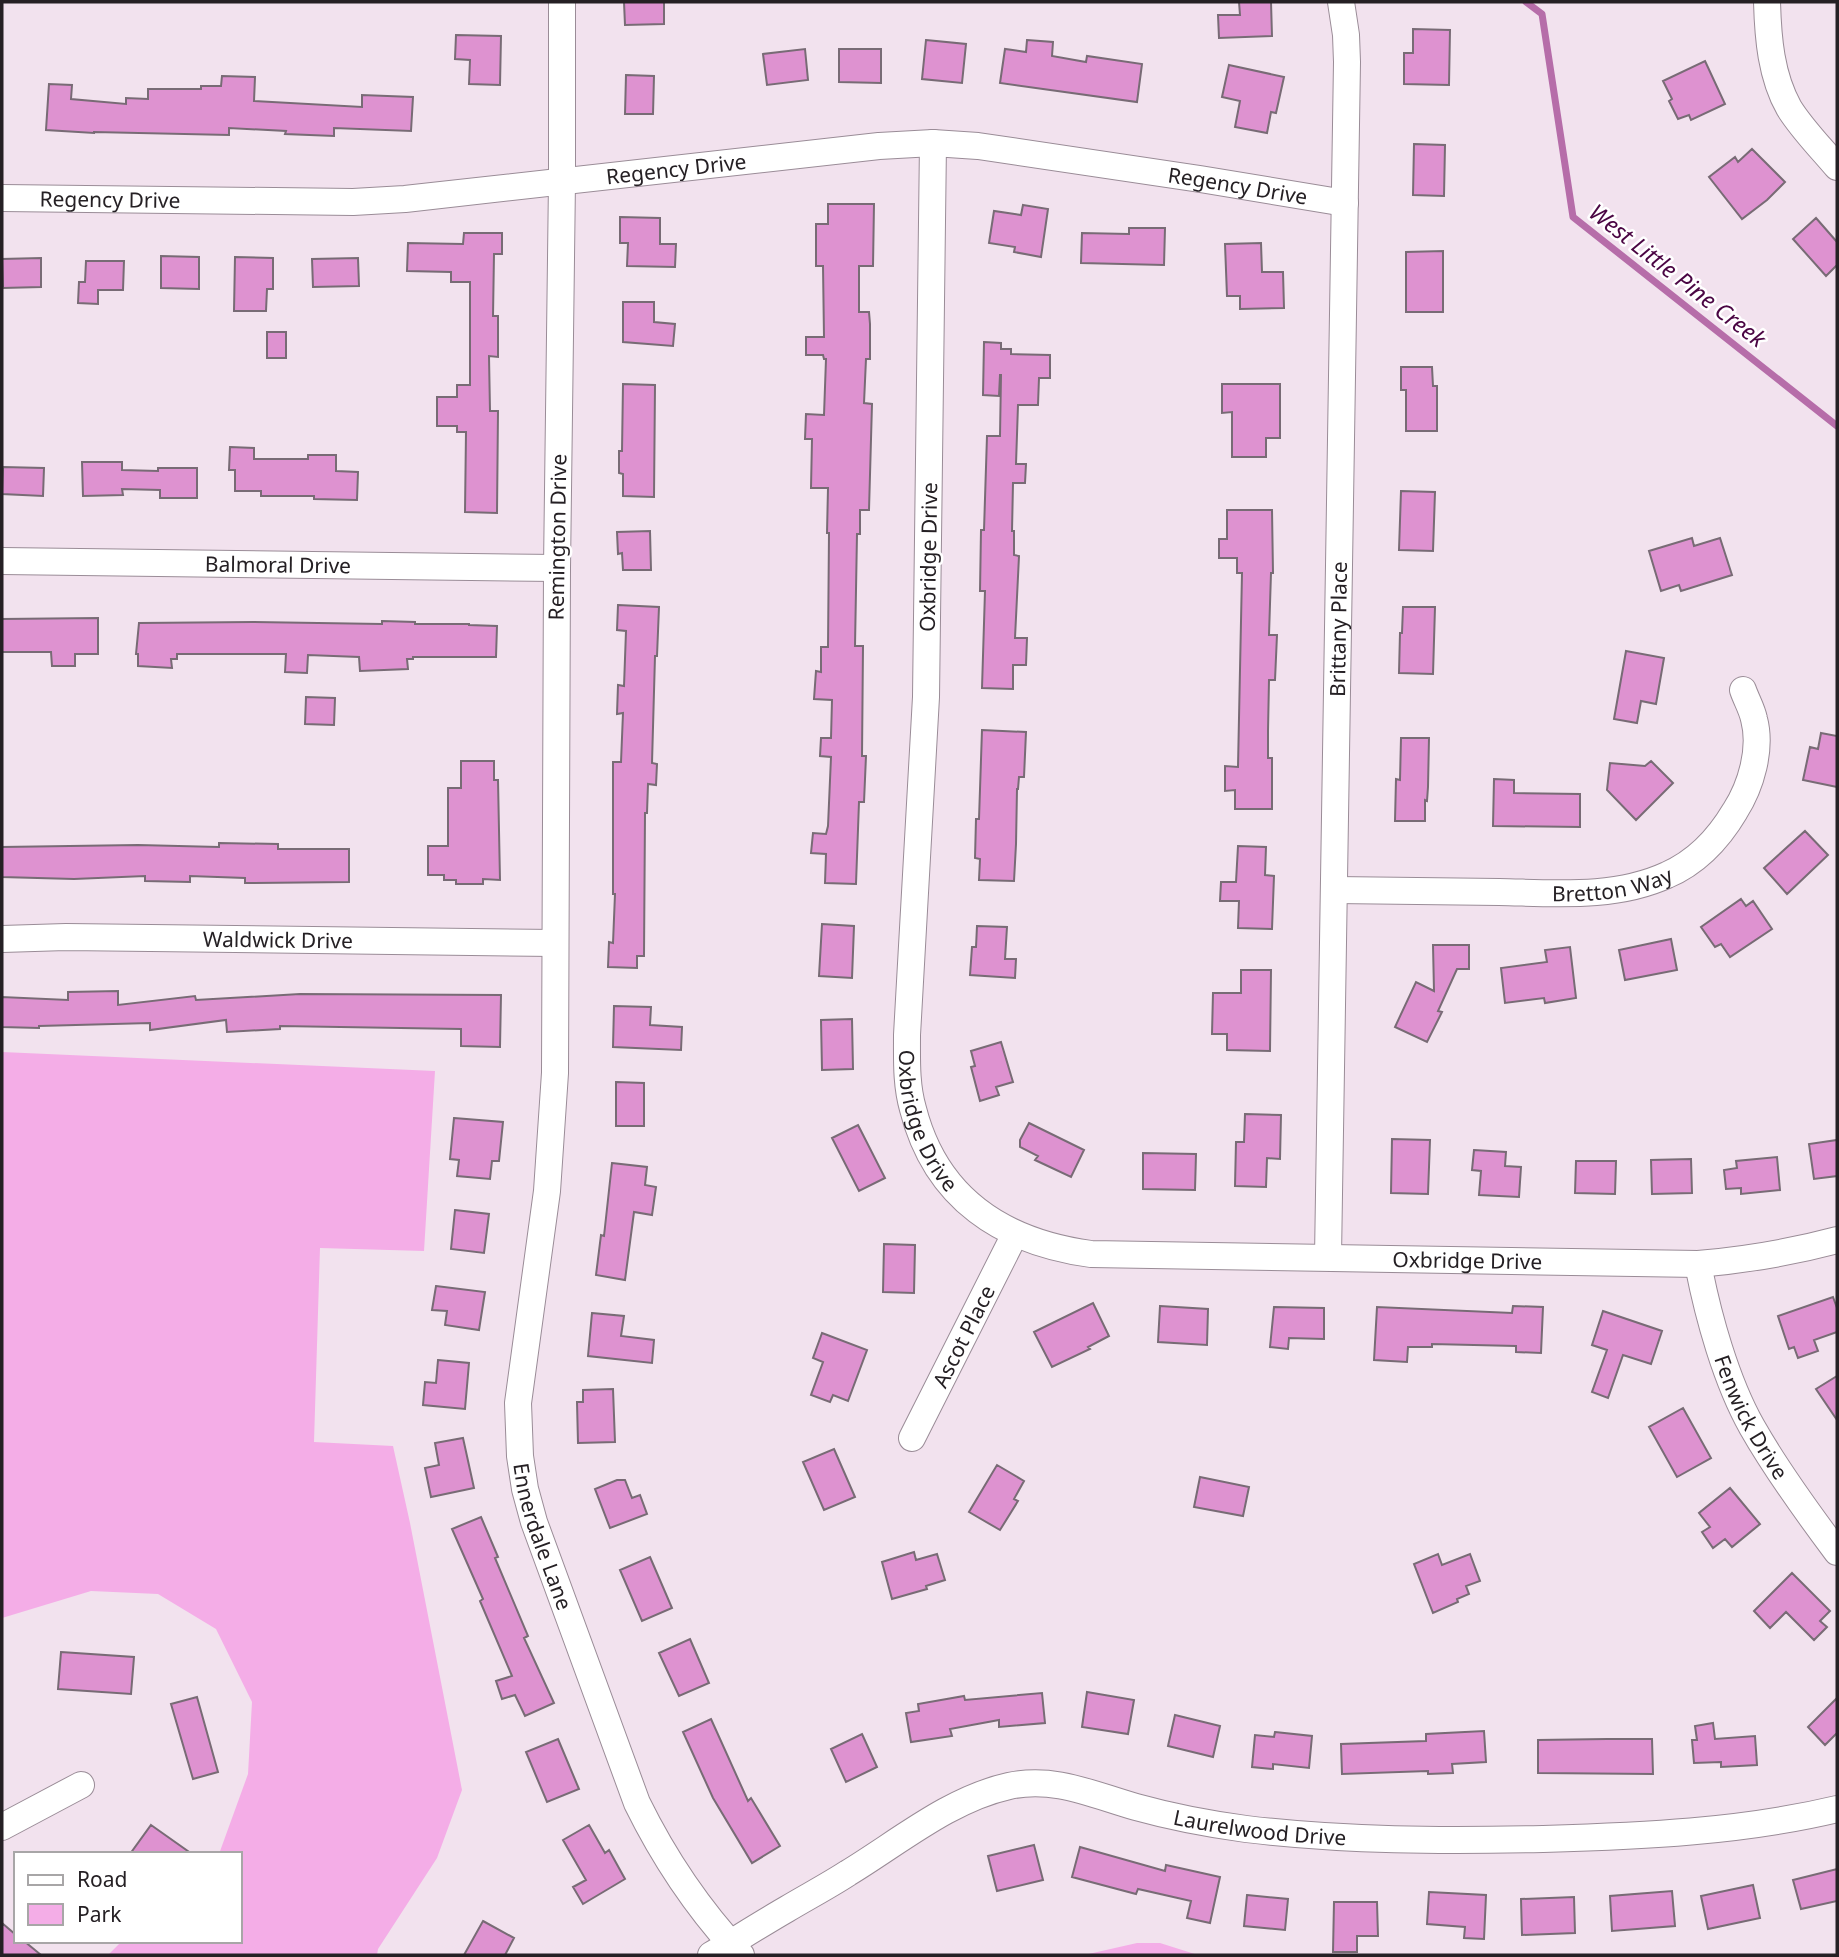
<svg xmlns="http://www.w3.org/2000/svg" width="1839" height="1957" viewBox="0 0 1839 1957" font-family="'Noto Sans',sans-serif">
	<rect width="100%" height="100%" fill="#f2e2ee"/>
	<!-- green -->
	<path fill="#f4ade7" d="M2,1052L435,1071L424,1251L320,1248L314,1442L393,1446L410,1523L462,1790L437,1858L378,1949L377,1955H108L122,1941H240V1854H219L248,1774L252,1702L216,1629L158,1594L91,1591L2,1618Z
		M1137,1943H1160L1198,1955H1084Z"/>
	<g fill="none" stroke-linecap="round" stroke-linejoin="round">
		<!-- stream -->
		<path stroke="#b66da9" stroke-width="7" d="M1526,2L1542,14L1573,217L1837,426"/>
	</g>
	<!-- building -->
	<path fill="#de92d0" stroke="#786b75" stroke-width="2" d="M624,2H664V24L625,25Z
		M1239,2H1271L1272,36L1219,38L1218,15H1240Z
		M1413,29L1450,30L1449,85L1404,84V53H1413Z
		M456,35L501,36L500,85L469,84L470,60L455,59Z
		M926,40L966,44L962,83L922,79Z
		M1027,40L1053,42L1052,56L1086,62L1087,56L1142,64L1137,102L1000,83L1005,49L1026,52Z
		M805,49L808,80L767,85L763,54Z
		M839,49H881V83L839,82Z
		M1705,61L1725,104L1691,120L1689,115L1678,119L1669,101L1672,99L1663,81Z
		M1229,65L1284,77L1276,113L1271,112L1267,133L1235,127L1240,101L1222,97Z
		M626,75L654,76L653,114H625Z
		M222,76L255,77L254,101L362,107V95L413,97L411,131L334,128V136L285,134L286,131L229,128V135L94,132V133L46,130L49,84L72,85L71,99L126,104V98L148,99V89H201V86H221Z
		M1414,144L1445,145L1444,196L1413,195Z
		M1752,149L1785,182L1767,200L1742,219L1709,177L1735,157L1738,162Z
		M828,204H874L873,266H859V312H869L870,324V359H866L864,403L872,404L869,510H860V534H857L855,646H863L862,756H866L864,802H859L856,884L825,883L826,854L811,853L813,833L826,834L828,826L831,757L820,756L821,738H831L832,700L814,699L816,671L821,672V647H828L829,533H827L828,488H811L812,439H805L806,414L824,415L826,359H824L823,355H806V337H824L823,266H816V224H828Z
		M1023,205L1048,209L1041,257L1014,252L1015,247L989,243L994,211L1021,215Z
		M620,217L660,218V244H676L675,267L627,266L628,243H620Z
		M1816,218L1837,242V265L1826,276L1793,239Z
		M1129,228H1165L1164,265L1081,263L1082,233L1129,234Z
		M464,233H502V254H494L493,316H498V357L489,356L490,411H498L497,513L465,512L466,432H457V426H437V397H457V385H470V282H451V272L407,271L408,243L463,244Z
		M1261,243L1262,272H1283L1284,308L1240,309V296H1227L1225,244Z
		M1443,251V312H1406V252Z
		M161,256L199,257V289L161,288Z
		M235,257L273,258V289H267L266,311H234Z
		M41,258V287L3,288L2,259Z
		M358,258L359,286L313,287L312,259Z
		M86,261H124L123,290H98V304L78,303L79,282H85Z
		M623,302H654V322L675,324L673,346L623,342Z
		M267,332H286V358H267Z
		M984,342L1001,343V349H1011V354L1050,355V378H1039L1038,405H1018L1016,464H1026L1025,483H1013L1012,531H1014V555L1019,556L1015,638H1027L1026,665H1013V689L982,688L985,591H980L981,530H984L987,436H1000L1001,375H1000L999,396L983,395Z
		M1401,367H1432L1433,386H1437V431H1406V390H1401Z
		M623,384L655,385L654,497L623,496V474L619,473V451H622Z
		M1222,384H1280V438H1266V457H1232V412L1222,413Z
		M230,447L254,448V459H308V455H336V471L358,472L357,500L314,499V496H261V491H235V470H229Z
		M82,462H122V470L158,471V468H197V498H160V490L122,489L123,495L83,496Z
		M3,467L44,468L43,496L2,494Z
		M1401,491L1435,492L1433,551L1399,550Z
		M1227,510H1272L1273,573H1271L1269,635H1277L1275,680H1269L1268,731V758H1272V809H1235V790L1225,791V766L1238,767L1242,573H1237V558H1219V539H1227Z
		M650,531L651,570H623L622,553L618,554L617,532Z
		M1692,538L1694,546L1720,538L1732,575L1681,591L1679,585L1661,591L1649,551Z
		M618,605L659,607L657,656H655L652,763L657,764L656,785L648,784L647,813H645L644,956H637V968L608,967L609,942L613,943L615,894H613V762H621L623,713L617,714L618,685L624,686L626,631L617,630Z
		M1403,607H1435L1433,674L1399,673L1400,633H1402Z
		M98,618V654H75V666H52L51,652H2V619Z
		M382,621L415,622V624H469V625L497,626L496,657H413V659H407L408,669L360,671L359,657L308,655L307,673L285,672L286,654H177V659H171L172,668L138,666V654H136L139,623L253,622L382,624Z
		M1626,651L1664,658L1656,704L1641,701L1637,723L1614,719Z
		M306,697L335,698L334,725L305,724Z
		M982,730L1026,732L1024,777H1019L1018,789H1017L1016,844L1014,881L979,880L980,859L975,858L976,819H979Z
		M1821,733L1837,736V787L1803,780L1810,747L1818,749Z
		M1401,738H1429L1428,787L1427,801L1425,800V821H1395L1396,779L1400,780Z
		M461,761H494V780H498L500,880L483,879V884H456V880H444V875H428V846H448V788H461Z
		M1651,761L1673,783L1636,820L1607,790L1610,763L1645,766Z
		M1494,779L1514,780V793L1580,794V827L1493,826Z
		M1805,831L1828,855L1787,894L1764,868Z
		M219,843L278,844V849H349V882L245,883V878L190,876V882L145,881V876L74,879L2,877V847L138,845L219,847Z
		M1238,846L1266,847L1265,875L1274,876L1272,929L1238,928L1239,901H1220L1221,882H1236Z
		M1741,899L1746,906L1753,901L1772,929L1730,957L1721,944L1715,947L1701,927Z
		M822,924L854,926L852,978L819,976Z
		M977,926L1007,927L1005,959H1016L1015,978L970,975L972,947H976Z
		M1671,939L1677,970L1625,980L1619,950Z
		M1433,945H1469V969H1457L1438,1011L1442,1012L1427,1042L1395,1027L1416,982L1434,991Z
		M1570,947L1576,998L1545,1003L1544,998L1505,1003L1501,968L1547,962L1545,950Z
		M1241,970H1271L1270,1051L1227,1050V1034H1212L1213,993H1241Z
		M118,991V1005L195,996L196,1000L300,994L501,995L500,1047L461,1046V1029L280,1026V1029L227,1032L226,1020L150,1030V1023L39,1026V1028L2,1027V997L68,1000V992Z
		M614,1006L651,1007L650,1025L682,1027L681,1050L613,1047Z
		M852,1019L853,1069L822,1070L821,1020Z
		M1001,1042L1013,1082L996,1087L999,1095L980,1101L971,1067L975,1066L971,1051Z
		M616,1082L644,1083V1126H616Z
		M1245,1114L1281,1115L1280,1159L1267,1158L1266,1187L1235,1186L1236,1142H1244Z
		M454,1118L503,1122L499,1161H492L490,1179L457,1176L459,1160L450,1159Z
		M1029,1123L1084,1150L1071,1177L1035,1160L1038,1156L1020,1147V1140Z
		M858,1125L885,1178L859,1191L832,1138Z
		M1392,1139L1430,1140L1428,1194L1391,1193Z
		M1837,1140V1176L1814,1179L1809,1144Z
		M1474,1150L1506,1152L1505,1166L1521,1167L1519,1197L1479,1195L1481,1171L1472,1170Z
		M1143,1153L1196,1154L1195,1190L1143,1189Z
		M1777,1157L1780,1190L1741,1194V1188L1726,1189L1724,1170L1737,1168L1736,1161Z
		M1691,1159L1692,1193L1652,1194L1651,1160Z
		M1576,1161H1616L1615,1194L1575,1193Z
		M612,1163L647,1167L645,1185L656,1187L652,1215L634,1212L625,1280L596,1275L601,1235L604,1236Z
		M455,1210L489,1214L484,1253L451,1249Z
		M884,1244L915,1245L914,1293L883,1292Z
		M436,1286L485,1292L479,1330L445,1325L447,1311L432,1310Z
		M1833,1297L1837,1308V1332L1814,1340L1818,1351L1798,1358L1794,1347L1789,1349L1778,1316Z
		M1093,1303L1109,1336L1088,1347L1090,1349L1052,1367L1034,1332Z
		M1160,1306L1208,1309L1207,1345L1158,1342Z
		M1513,1306L1543,1307L1541,1353L1516,1352V1346L1432,1344V1347H1408L1407,1362L1374,1360L1377,1307L1512,1313Z
		M1274,1307L1324,1308V1339L1289,1338L1288,1349L1270,1347Z
		M1603,1311L1662,1331L1651,1364L1623,1355L1608,1398L1592,1392L1607,1350L1592,1345Z
		M592,1313L624,1316L621,1336L654,1340L652,1363L588,1356Z
		M822,1333L867,1350L848,1401L833,1395L830,1402L811,1395L823,1362L813,1358Z
		M438,1360L469,1363L465,1409L423,1405L425,1382L436,1383Z
		M1837,1376V1420L1816,1389Z
		M613,1389L615,1442L578,1443L577,1402H583V1390Z
		M1683,1408L1711,1458L1677,1477L1649,1427Z
		M463,1438L474,1488L431,1497L425,1468L439,1465L435,1443Z
		M834,1449L855,1497L824,1510L803,1462Z
		M997,1465L1024,1481L1014,1499L1018,1501L1000,1530L969,1512Z
		M1200,1477L1249,1487L1243,1516L1194,1507Z
		M617,1480H625L632,1498L640,1495L647,1514L610,1528L595,1489Z
		M1730,1488L1760,1524L1732,1547L1725,1539L1713,1548L1702,1532L1710,1527L1699,1513Z
		M481,1517L498,1557L495,1558L528,1636L524,1638L554,1703L525,1716L515,1695L502,1699L496,1681L512,1676L480,1601L483,1599L452,1529Z
		M914,1552L916,1560L937,1554L945,1580L926,1586L927,1589L892,1599L882,1562Z
		M1438,1554L1442,1565L1470,1554L1480,1581L1466,1586L1469,1594L1457,1599L1458,1602L1433,1613L1414,1564Z
		M650,1557L672,1608L642,1621L620,1570Z
		M1792,1573L1830,1611L1820,1621L1827,1627L1814,1640L1786,1612L1770,1628L1754,1611Z
		M690,1639L709,1683L679,1696L659,1653Z
		M61,1652L134,1657L131,1694L58,1689Z
		M1087,1692L1134,1700L1128,1734L1082,1727Z
		M1042,1693L1045,1723L999,1727V1720L950,1729L952,1736L911,1742L906,1713L919,1711L918,1704L964,1696L965,1700Z
		M197,1697L218,1772L193,1779L171,1704Z
		M1837,1698V1733L1825,1745L1808,1727Z
		M1175,1715L1220,1726L1213,1757L1168,1746Z
		M711,1719L748,1801L751,1798L780,1846L752,1863L713,1798L683,1732Z
		M1713,1723L1715,1739L1755,1736L1757,1765L1721,1767V1762L1694,1763L1692,1740H1697L1695,1726Z
		M1484,1731L1486,1762L1452,1764L1453,1773L1428,1774V1771L1342,1774L1341,1744L1426,1741V1734Z
		M1275,1732L1312,1736L1309,1768L1273,1764V1769L1252,1767L1255,1735L1274,1737Z
		M862,1734L877,1767L846,1782L831,1749Z
		M558,1739L579,1789L547,1802L526,1752Z
		M1607,1739H1652L1653,1774L1538,1773V1740Z
		M151,1825L192,1854H130Z
		M589,1825L605,1853L609,1850L625,1879L583,1904L573,1887L586,1880L563,1840Z
		M1034,1845L1043,1880L997,1891L988,1856Z
		M1080,1847L1165,1871L1166,1865L1220,1877L1210,1923L1187,1918L1191,1901L1138,1889L1136,1894L1072,1877Z
		M1837,1869V1901L1801,1909L1793,1880Z
		M1753,1885L1760,1918L1708,1929L1701,1896Z
		M1672,1891L1675,1926L1612,1931L1610,1896Z
		M1429,1892L1486,1895L1484,1939L1464,1938L1465,1927L1427,1924Z
		M1247,1895L1288,1899L1285,1930L1244,1926Z
		M1574,1897L1575,1933L1522,1935L1521,1899Z
		M1334,1902H1377L1378,1936H1357V1952H1333Z
		M483,1921L514,1938L505,1955H464Z
		M2,1923L16,1935V1941H24L41,1955H2Z"/>
	<g fill="none" stroke-linecap="round" stroke-linejoin="round">
		<defs>
			<g id="street">
				<path id="s1" d="M562,2V181L557,568L555,1073L547,1191L518,1403L520,1456L525,1489L534,1522L637,1803C664,1858 699,1910 741,1955"/>
				<path d="M1767,2C1768,38 1771,76 1789,108C1802,129 1821,148 1837,167"/>
				<path id="s2" d="M933,143L926,697L907,1035C907,1060 906,1085 913,1109C936,1199 1003,1242 1091,1254L1698,1264C1745,1260 1792,1252 1837,1240"/>
				<path id="s3" d="M2,198L353,202L405,199L879,146L933,143L978,146L1200,179L1345,203"/>
				<path id="s4" d="M2,561L557,568"/>
				<path id="s5" d="M1335,890C1390,891 1444,891 1499,892C1554,893 1615,899 1667,875C1697,862 1719,838 1735,811C1751,786 1762,749 1754,719C1752,709 1746,699 1743,690"/>
				<path id="s6" d="M2,939L66,937L555,943"/>
				<path id="s7" d="M1328,1257L1347,62L1346,35L1341,2"/>
				<path id="s8" d="M1698,1264C1708,1316 1726,1381 1752,1427C1777,1471 1807,1512 1837,1552"/>
				<path id="s9" d="M912,1438L1015,1234"/>
				<path d="M2,1827L81,1785"/>
				<path id="s10" d="M711,1955C736,1940 761,1924 787,1909C807,1897 828,1886 848,1873C899,1842 950,1799 1009,1786C1055,1776 1093,1795 1136,1807C1172,1817 1209,1824 1246,1829C1345,1841 1444,1841 1543,1839C1641,1836 1741,1832 1837,1809"/>
			</g>
		</defs>
		<!-- street casing -->
		<use href="#street" stroke="#9a8c97" stroke-width="28"/>
		<!-- street -->
		<use href="#street" stroke="#fff" stroke-width="26"/>
	</g>
	<g text-anchor="middle" dominant-baseline="central" stroke-width="5" stroke-linejoin="round" paint-order="stroke">
		<!-- street labels -->
		<g font-size="21" fill="#252024" stroke="#fff">
			<text stroke="none"><textPath href="#s3" startOffset="676">Regency Drive</textPath></text>
			<text stroke="none"><textPath href="#s3" startOffset="1242">Regency Drive</textPath></text>
			<text stroke="none"><textPath href="#s3" startOffset="108">Regency Drive</textPath></text>
			<text transform="translate(557 537) rotate(-89)">Remington Drive</text>
			<text transform="translate(928 557) rotate(-89)">Oxbridge Drive</text>
			<text stroke="none"><textPath href="#s4" startOffset="276">Balmoral Drive</textPath></text>
			<text stroke="none"><textPath href="#s7" startOffset="628">Brittany Place</textPath></text>
			<text stroke="none"><textPath href="#s5" startOffset="278">Bretton Way</textPath></text>
			<text stroke="none"><textPath href="#s6" startOffset="276">Waldwick Drive</textPath></text>
			<text stroke="none"><textPath href="#s2" startOffset="982">Oxbridge Drive</textPath></text>
			<text stroke="none"><textPath href="#s2" startOffset="1589">Oxbridge Drive</textPath></text>
			<text stroke="none"><textPath href="#s9" startOffset="114">Ascot Place</textPath></text>
			<text stroke="none"><textPath href="#s8" startOffset="163">Fenwick Drive</textPath></text>
			<text stroke="none"><textPath href="#s1" startOffset="1540">Ennerdale Lane</textPath></text>
			<text stroke="none"><textPath href="#s10" startOffset="600">Laurelwood Drive</textPath></text>
		</g>
		<!-- water labels -->
		<g font-size="23" font-style="italic" fill="#4a0543" stroke="#fff">
			<text transform="translate(1678 275) rotate(38)">West Little Pine Creek</text>
		</g>
	</g>
	<!-- border -->
	<rect width="1839" height="1957" fill="none" stroke="#252024" stroke-width="7"/>
	<!-- legend -->
	<rect x="14" y="1852" width="228" height="91" fill="#ffffff" stroke="#a8a6a7" stroke-width="2"/>
	<rect x="28" y="1875" width="35" height="10" fill="#ffffff" stroke="#a8a6a7" stroke-width="2"/>
	<text x="77" y="1887" font-size="21" fill="#252024">Road</text>
	<rect x="28" y="1904" width="35" height="21" fill="#f4ade7" stroke="#a8a6a7" stroke-width="2"/>
	<text x="77" y="1922" font-size="21" fill="#252024">Park</text>
</svg>
